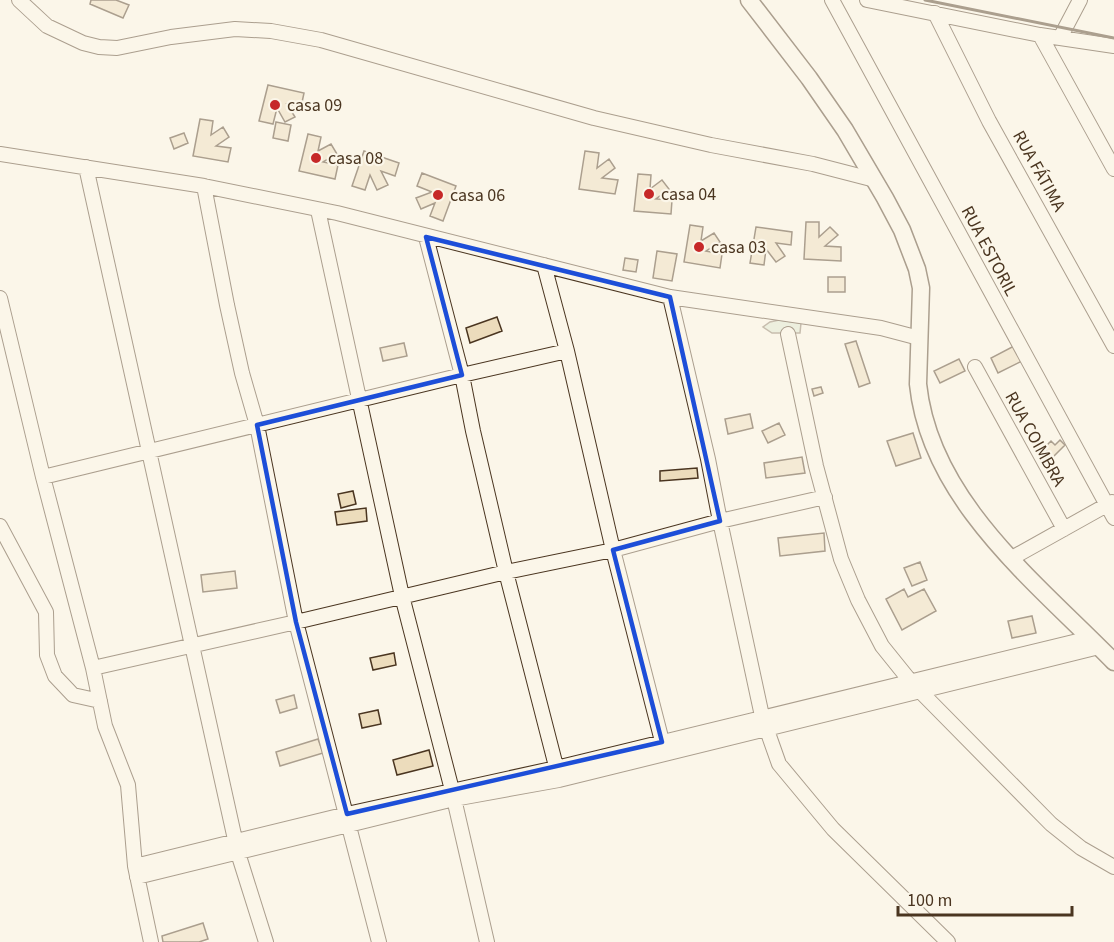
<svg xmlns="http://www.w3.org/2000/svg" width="1114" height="942" viewBox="0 0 1114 942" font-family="'Source Sans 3',sans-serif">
	<rect width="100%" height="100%" fill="#fbf6e9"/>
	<!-- green -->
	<path fill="#dce7d0" stroke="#887966" stroke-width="1.5" d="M779,320L801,323L800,333H772L763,327L770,322Z"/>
	<!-- building -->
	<path fill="#ecdcbc" stroke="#4a3520" stroke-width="1.5" d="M91,0H116L129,5L123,18L90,4Z
		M268,85L304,93L301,107L287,104L295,117L285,122L277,108L273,124L259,121Z
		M200,119L213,121L211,135L223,127L229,137L216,146L231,148L228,162L193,156Z
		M276,122L291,125L288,141L273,138Z
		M184,133L188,143L174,149L170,138Z
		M308,134L321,137L318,151L331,144L337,154L323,162L338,165L335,179L299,171Z
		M364,151L399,163L395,176L381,171L388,185L377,190L370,175L365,190L352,186Z
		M585,151L599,153L597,168L609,159L615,168L602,178L618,180L615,194L579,189Z
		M422,173L456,186L443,221L430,216L435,203L421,209L416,198L432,192L417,186Z
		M638,174L651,175L650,189L662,180L669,189L656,199L672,200L671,214L634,211Z
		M806,222H819V237L830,227L838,235L825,246L841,247V261L804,259Z
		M690,225L703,227L701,241L714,233L720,242L706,251L722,254L720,268L684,262Z
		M756,227L792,232L791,245L776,243L785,256L776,262L766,249L764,265L750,263Z
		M657,251L677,254L672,281L653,278Z
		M625,258L638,260L636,272L623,270Z
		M828,277H845V292H828Z
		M497,317L502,331L470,343L466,328Z
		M856,341L870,383L859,387L845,344Z
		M404,343L407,356L383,361L380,348Z
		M1014,346L1022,361L998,373L991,358Z
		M959,359L965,371L940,383L934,371Z
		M821,387L823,393L814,396L812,389Z
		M750,414L753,428L728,434L725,419Z
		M779,423L785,435L768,443L762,431Z
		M913,433L921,458L896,466L887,441Z
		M1060,440L1065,445L1053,457L1044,448L1051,441L1055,445Z
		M802,457L805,473L766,478L764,463Z
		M697,468L698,478L660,481V471Z
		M353,491L356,504L341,508L338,494Z
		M366,508L367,521L337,525L335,512Z
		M824,533L825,551L780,556L778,538Z
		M920,562L927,580L912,586L904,568Z
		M235,571L237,588L203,592L201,575Z
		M904,589L908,597L924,589L936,611L902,630L886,599Z
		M1032,616L1036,633L1012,638L1008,621Z
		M394,653L396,665L373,670L370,658Z
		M294,695L297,708L280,713L276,700Z
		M378,710L381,724L362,728L359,714Z
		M318,739L323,753L280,766L276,752Z
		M429,750L433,766L397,775L393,760Z
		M203,923L208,939L199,942H163L162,936Z"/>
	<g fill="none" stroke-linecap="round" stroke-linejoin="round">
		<defs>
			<path id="minor" d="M19,0L47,26L83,43L99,47L117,48L171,37L235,29L271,31L321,40L594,118L711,145L813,164L875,180
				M832,0L1114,518
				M867,0L1040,35L1114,46
				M935,13L989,121L1114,346
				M1040,35L1114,169
				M1060,38L1080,0
				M0,154L204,186L337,213L670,297L881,328L919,338
				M86,167L238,853L266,942
				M204,186L227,305L242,373L257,425L296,622L379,942
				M318,210L402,596L452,790L487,942
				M426,237L462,375L473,431L506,572L558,774
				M544,265L567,351L613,550L664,749
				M670,297L708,459L720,521L762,716L779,764L833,829L948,942
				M0,298L43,477L93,668L105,726L128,785L135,866L151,942
				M788,334L816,466L841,559L858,600L882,646L911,682L1051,824L1081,848L1114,867
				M975,367L1064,529
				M43,477L462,375L567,351
				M0,526L46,612L47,655L55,676L73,695L100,701
				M1010,559L1112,502
				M93,668L296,622L506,572L613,550L720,521L825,497
				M135,866L347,814L556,768L1090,638
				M137,877L454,799L559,780L1099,647"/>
			<path id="major" d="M749,0L809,78L845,130L885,198L902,230L917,269L921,288L918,384C930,501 1037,583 1114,662"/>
		</defs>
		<!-- minor casing -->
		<use href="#minor" stroke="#4a3520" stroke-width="16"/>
		<!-- major casing -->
		<use href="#major" stroke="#4a3520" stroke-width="19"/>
		<!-- minor -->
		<use href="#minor" stroke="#fbf6e9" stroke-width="14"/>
		<!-- major -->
		<use href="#major" stroke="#fbf6e9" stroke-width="16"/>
		<!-- wall -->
		<path stroke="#4a3520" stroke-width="3" d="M925,0L1114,38"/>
	</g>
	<!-- marked area -->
	<path d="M0 0H1114V942H0ZM426,237L670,297L720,521L613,550L662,742L347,814L296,622L257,425L462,375Z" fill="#fbf6e9" fill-opacity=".55" fill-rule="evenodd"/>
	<path fill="none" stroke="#1d4ed8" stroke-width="4.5" stroke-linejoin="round" d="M426,237L670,297L720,521L613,550L662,742L347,814L296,622L257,425L462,375Z"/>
	<!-- markers -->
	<g fill="#c62828" stroke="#fbf6e9" stroke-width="2">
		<circle cx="275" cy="105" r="6"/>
		<circle cx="316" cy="158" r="6"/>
		<circle cx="649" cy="194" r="6"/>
		<circle cx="438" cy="195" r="6"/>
		<circle cx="699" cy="247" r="6"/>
	</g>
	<g text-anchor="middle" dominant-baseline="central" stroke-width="4.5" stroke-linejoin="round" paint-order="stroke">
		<!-- poi labels -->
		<g font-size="18" fill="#4a3520" stroke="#fbf6e9" text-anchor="start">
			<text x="287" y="105">casa 09</text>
			<text x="328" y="158">casa 08</text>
			<text x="661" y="194">casa 04</text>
			<text x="450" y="195">casa 06</text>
			<text x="711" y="247">casa 03</text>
		</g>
		<!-- street labels -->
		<g font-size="18" fill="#4a3520" stroke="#fbf6e9">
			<text transform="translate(1039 171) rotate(61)">RUA FÁTIMA</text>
			<text transform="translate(989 251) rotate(62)">RUA ESTORIL</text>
			<text transform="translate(1035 439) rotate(61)">RUA COIMBRA</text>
		</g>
	</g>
	<!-- scale -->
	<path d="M898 906v9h174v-9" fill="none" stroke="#4a3520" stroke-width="3"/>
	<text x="907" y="906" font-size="18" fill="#4a3520" stroke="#fbf6e9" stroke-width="4.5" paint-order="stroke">100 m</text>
</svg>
